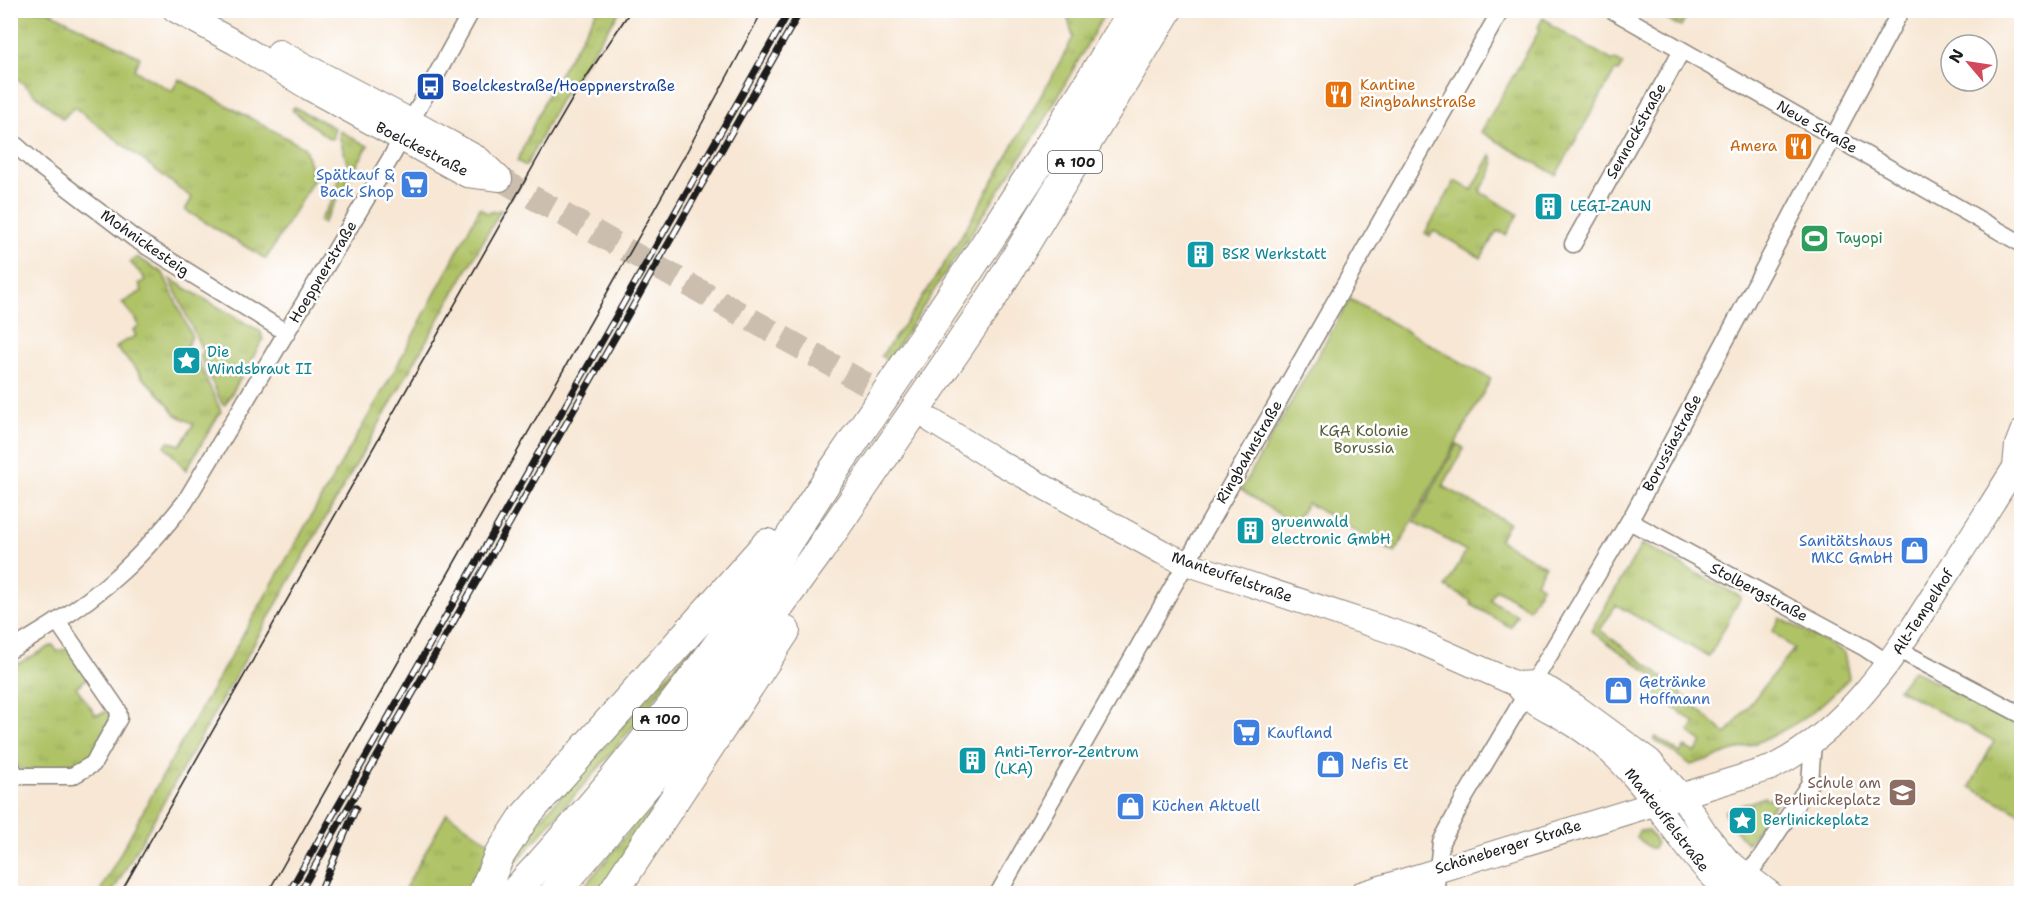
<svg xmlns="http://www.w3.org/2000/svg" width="2032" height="904" viewBox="0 0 2032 904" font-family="'Shantell Sans',sans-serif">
	<defs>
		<pattern id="grass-tufts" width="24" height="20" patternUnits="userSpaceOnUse" patternTransform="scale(1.5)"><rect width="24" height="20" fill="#afc266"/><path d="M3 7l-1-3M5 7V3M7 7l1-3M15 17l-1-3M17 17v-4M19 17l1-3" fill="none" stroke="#96a658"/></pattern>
	</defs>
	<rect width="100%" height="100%" fill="#fff"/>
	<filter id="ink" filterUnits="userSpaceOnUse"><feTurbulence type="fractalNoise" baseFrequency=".0167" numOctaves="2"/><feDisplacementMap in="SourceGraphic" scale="12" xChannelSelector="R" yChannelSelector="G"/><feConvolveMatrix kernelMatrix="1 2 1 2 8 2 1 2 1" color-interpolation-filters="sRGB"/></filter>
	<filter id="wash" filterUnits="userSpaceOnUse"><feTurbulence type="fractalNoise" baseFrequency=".008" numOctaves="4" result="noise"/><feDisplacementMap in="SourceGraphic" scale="24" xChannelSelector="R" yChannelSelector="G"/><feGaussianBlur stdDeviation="1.35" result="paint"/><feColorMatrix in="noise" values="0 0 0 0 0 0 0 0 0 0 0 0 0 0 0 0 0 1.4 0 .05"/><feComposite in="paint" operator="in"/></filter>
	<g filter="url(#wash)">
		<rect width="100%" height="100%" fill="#f7e7d4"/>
		<!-- grass -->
		<path fill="url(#grass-tufts)" stroke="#666f41" stroke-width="1.5" d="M23,10L48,11L140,57L134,70L172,91L179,79L305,148L314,179L266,259L185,210L192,198L74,107L63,119L11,73V28Z
			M597,11H620L560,100L526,166L517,161L547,95Z
			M1066,11H1106L1043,123L888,361L881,356C952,263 1008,153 1066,51L1073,37Z
			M1651,11L1690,10V11L1681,27Z
			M1543,18L1551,23L1550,25L1613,61L1614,59L1623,64L1618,72L1615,71L1556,175L1481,132L1540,29L1538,27Z
			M294,107L335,128L333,134L334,138L330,139L292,110Z
			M340,131L368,146L352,173L349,170L339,135Z
			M1491,155C1499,166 1485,181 1480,192L1518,214L1506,235L1497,231L1481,258L1434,231L1430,236L1425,233L1455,181L1472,190Z
			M344,172L350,178L323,223L319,221L333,199L341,173Z
			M480,208L487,213L501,210L112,893H99L160,780L398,364Z
			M137,257L163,273L192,337L179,359L194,368L198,361L221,411L186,470L165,446L168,441L180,445L194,424L176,415L164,399L140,375L141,374L116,348L121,343L136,336L133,330L139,326L137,321L122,303L142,291L139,283L145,281L143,276L130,262Z
			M170,279L261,332L263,340L225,405L222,404L200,356L203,352Z
			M1457,444L1464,448L1443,486L1509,523L1499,540L1545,566L1536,582L1542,586L1529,609L1496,589L1490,600L1517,615L1510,627L1470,604L1471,601L1446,587L1466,551L1415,522Z
			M1642,544L1741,597L1709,657L1616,605L1600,630L1657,672L1726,734L1794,649L1772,631L1780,618L1844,652L1849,678C1836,691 1823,705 1807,716C1773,740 1731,752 1691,765L1654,739L1656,737L1680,753L1685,747L1695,753L1702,742L1689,732L1695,723L1652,692L1654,689L1649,685L1655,677L1591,631Z
			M708,629L615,749L499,882L515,848Z
			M53,645L57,651L69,648L89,677L76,687L96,715L111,710L113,713L91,759L71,772L22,770L17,766L11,751L10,668Z
			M1913,670L2021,727V814L1970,787L1994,741L1898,689Z
			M670,782L601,893L578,894Z
			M1765,797L1766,799L1775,797L1776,802L1749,842L1747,843L1735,830L1740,827L1731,814L1726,817L1725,811Z
			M447,813L493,845L473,893L402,894Z
			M1648,830L1657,843L1654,848H1650L1636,837L1639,831Z"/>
		<!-- garden -->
		<path fill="#afc266" stroke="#666f41" stroke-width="1.5" d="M1350,299L1491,379L1395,553L1307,503L1294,524L1241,490Z"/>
	</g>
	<g filter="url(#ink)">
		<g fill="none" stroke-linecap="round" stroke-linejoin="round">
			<!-- secondary-tunnel -->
			<path stroke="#cbbeaf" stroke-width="24" stroke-dasharray="24 12" stroke-linecap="butt" d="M500,179L930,420"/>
			<defs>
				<path id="street" d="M1612,10L2022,244
					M10,140L38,165L135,239L287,333
					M1573,244L1682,50
					M1629,521L1865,648L1889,664
					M10,650C24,643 37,634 50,626C108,590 143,555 185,502L393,154L472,10
					M1899,650L2022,715
					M10,764L15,774L19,776H72L93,764L119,718L118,710L57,621
					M1739,884L1761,858L1810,783L1813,742
					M998,894L1501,10
					M1435,894L1441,842L1465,797L1635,511L1901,10"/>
				<path id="secondary" d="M175,10L236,43L309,88L467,175L500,179
					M279,52L401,116L479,159L500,179
					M932,421L997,461L1162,552L1186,563L1412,638L1516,684C1530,703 1549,709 1568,721C1580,728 1591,736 1602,745C1654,787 1679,852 1732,894
					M1516,684L1533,683L1550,690L1575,706L1650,761L1681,795L1706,834L1728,861L1771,894
					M1361,894L1771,768C1848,729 1894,658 1939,586C1965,547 1990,507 2015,467L2017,445L2022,432"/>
				<path id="highway" d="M483,894L499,856L525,816L767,544
					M513,894C582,820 647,741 707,660C753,599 792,533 834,470C937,319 1039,167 1134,10
					M554,894L658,771L819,551L993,296L1167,10
					M612,894L785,631"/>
			</defs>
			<!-- street casing -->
			<use href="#street" stroke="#8a8278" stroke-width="19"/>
			<!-- secondary casing -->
			<use href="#secondary" stroke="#8a8278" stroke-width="26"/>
			<!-- highway casing -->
			<use href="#highway" stroke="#8a8278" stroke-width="32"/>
			<!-- street -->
			<use href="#street" stroke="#fff" stroke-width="16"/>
			<!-- secondary -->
			<use href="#secondary" stroke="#fff" stroke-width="24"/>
			<!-- highway -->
			<use href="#highway" stroke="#fff" stroke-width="30"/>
			<!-- tram -->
			<path stroke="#1c1c1c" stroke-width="1.5" d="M120,894L543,149L577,91L631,10
				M267,894L685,155L763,10"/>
			<defs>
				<path id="rail" d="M288,894L790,10
					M299,894L801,10
					M319,894L356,808"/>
			</defs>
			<!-- rail casing -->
			<use href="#rail" stroke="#1c1c1c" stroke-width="7"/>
			<!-- rail -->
			<use href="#rail" stroke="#fff" stroke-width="4.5" stroke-dasharray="14" stroke-linecap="butt"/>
		</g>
	</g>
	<!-- icons -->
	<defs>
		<symbol id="bus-square" viewBox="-11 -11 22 22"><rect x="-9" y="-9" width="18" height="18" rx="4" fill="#1a4fb4" stroke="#fff"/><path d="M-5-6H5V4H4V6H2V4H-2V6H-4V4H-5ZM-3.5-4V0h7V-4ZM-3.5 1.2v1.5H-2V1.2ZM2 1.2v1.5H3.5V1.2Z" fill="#fff"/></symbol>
		<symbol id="restaurant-square" viewBox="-11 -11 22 22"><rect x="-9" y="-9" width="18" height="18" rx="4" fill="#e8710a" stroke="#fff"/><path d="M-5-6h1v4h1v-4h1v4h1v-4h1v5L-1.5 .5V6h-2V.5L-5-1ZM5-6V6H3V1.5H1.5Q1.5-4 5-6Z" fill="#fff"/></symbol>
		<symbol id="supermarket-square" viewBox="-11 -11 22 22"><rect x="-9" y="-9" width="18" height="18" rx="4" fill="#3f7fe0" stroke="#fff"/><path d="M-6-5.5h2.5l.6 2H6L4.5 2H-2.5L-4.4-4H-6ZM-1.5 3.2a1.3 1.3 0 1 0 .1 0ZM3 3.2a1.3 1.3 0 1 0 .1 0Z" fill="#fff"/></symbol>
		<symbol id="building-square" viewBox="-11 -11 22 22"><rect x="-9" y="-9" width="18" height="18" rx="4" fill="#0f9aa8" stroke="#fff"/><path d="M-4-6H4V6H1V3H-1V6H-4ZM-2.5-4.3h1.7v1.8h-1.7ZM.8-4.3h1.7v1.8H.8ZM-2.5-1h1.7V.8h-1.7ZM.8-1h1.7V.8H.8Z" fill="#fff"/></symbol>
		<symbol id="stadium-square" viewBox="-11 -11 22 22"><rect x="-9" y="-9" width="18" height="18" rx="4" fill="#2e9e5b" stroke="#fff"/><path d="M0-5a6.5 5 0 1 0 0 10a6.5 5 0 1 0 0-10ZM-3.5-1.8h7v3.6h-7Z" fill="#fff"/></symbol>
		<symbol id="sight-square" viewBox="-11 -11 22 22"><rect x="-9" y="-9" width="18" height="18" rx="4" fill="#0f9aa8" stroke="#fff"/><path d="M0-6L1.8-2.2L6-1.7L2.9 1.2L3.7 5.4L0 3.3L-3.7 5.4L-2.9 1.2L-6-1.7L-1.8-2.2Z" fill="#fff"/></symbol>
		<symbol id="shop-square" viewBox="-11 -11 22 22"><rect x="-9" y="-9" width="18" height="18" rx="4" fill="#3f7fe0" stroke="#fff"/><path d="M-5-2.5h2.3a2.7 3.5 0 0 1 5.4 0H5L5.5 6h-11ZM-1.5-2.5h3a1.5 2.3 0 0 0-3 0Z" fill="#fff"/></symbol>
		<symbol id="school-square" viewBox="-11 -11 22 22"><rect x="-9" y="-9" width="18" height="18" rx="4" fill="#8d6e63" stroke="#fff"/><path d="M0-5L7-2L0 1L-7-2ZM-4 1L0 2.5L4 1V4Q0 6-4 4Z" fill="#fff"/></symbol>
	</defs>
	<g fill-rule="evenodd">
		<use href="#bus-square" x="414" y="70" width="33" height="33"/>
		<use href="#restaurant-square" x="1322" y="78" width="33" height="33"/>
		<use href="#restaurant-square" x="1782" y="130" width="33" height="33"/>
		<use href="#supermarket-square" x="398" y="168" width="33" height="33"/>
		<use href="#building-square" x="1532" y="190" width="33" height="33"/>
		<use href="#stadium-square" x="1798" y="222" width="33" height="33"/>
		<use href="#building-square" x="1184" y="238" width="33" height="33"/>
		<use href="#sight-square" x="170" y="344" width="33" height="33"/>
		<use href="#building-square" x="1234" y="514" width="33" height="33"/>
		<use href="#shop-square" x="1898" y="534" width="33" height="33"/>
		<use href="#shop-square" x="1602" y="674" width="33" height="33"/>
		<use href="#supermarket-square" x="1230" y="716" width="33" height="33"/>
		<use href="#building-square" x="956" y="744" width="33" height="33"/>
		<use href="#shop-square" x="1314" y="748" width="33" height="33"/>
		<use href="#school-square" x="1886" y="776" width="33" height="33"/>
		<use href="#shop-square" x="1114" y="790" width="33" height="33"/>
		<use href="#sight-square" x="1726" y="804" width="33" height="33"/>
	</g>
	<g text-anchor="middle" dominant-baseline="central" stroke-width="5" stroke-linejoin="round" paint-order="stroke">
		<!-- shield labels -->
		<g fill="#fff" stroke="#606060" stroke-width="1.5">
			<rect x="1048" y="151" width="54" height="22" rx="4.5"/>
			<rect x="633" y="708" width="54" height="22" rx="4.5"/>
		</g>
		<g font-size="14" font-weight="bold" fill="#1c1c1c">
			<text x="1075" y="162">A 100</text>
			<text x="660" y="719">A 100</text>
		</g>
		<!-- food labels -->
		<g font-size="15" fill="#c56008" stroke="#fff" text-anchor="start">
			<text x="1360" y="85">Kantine<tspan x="1360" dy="17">Ringbahnstraße</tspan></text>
			<text x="1777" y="146" text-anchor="end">Amera</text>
		</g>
		<!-- transit labels -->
		<g font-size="15" fill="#164399" stroke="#fff" text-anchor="start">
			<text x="452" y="86">Boelckestraße/Hoeppnerstraße</text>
		</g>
		<!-- street labels -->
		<g font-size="15" fill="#1c1c1c" stroke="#fff">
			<text transform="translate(1817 127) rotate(30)">Neue Straße</text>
			<text transform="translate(1636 131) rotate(-61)">Sennockstraße</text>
			<text transform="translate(422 149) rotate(27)">Boelckestraße</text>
			<text transform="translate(145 243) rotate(35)">Mohnickesteig</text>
			<text transform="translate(323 272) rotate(-59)">Hoeppnerstraße</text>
			<text transform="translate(1672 443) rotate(-62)">Borussiastraße</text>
			<text transform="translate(1249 452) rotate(-60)">Ringbahnstraße</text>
			<text transform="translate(1232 577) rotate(19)">Manteuffelstraße</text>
			<text transform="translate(1759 592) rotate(28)">Stolbergstraße</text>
			<text transform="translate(1923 612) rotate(-57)">Alt-Tempelhof</text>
			<text transform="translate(1667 820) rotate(52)">Manteuffelstraße</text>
			<text transform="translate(1508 847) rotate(-17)">Schöneberger Straße</text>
		</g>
		<!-- shop labels -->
		<g font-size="15" fill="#366cbe" stroke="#fff" text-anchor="start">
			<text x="394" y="175" text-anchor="end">Spätkauf &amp;<tspan x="394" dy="17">Back Shop</tspan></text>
			<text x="1893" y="541" text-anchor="end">Sanitätshaus<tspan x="1893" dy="17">MKC GmbH</tspan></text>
			<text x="1639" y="682">Getränke<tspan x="1639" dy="17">Hoffmann</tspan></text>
			<text x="1267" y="733">Kaufland</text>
			<text x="1351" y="764">Nefis Et</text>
			<text x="1152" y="806">Küchen Aktuell</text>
		</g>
		<!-- culture labels -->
		<g font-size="15" fill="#0d838f" stroke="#fff" text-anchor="start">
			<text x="1570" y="206">LEGI-ZAUN</text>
			<text x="1222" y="254">BSR Werkstatt</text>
			<text x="207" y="352">Die<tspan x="207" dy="17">Windsbraut II</tspan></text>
			<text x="1271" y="522">gruenwald<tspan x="1271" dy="17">electronic GmbH</tspan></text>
			<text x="994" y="752">Anti-Terror-Zentrum<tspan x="994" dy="17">(LKA)</tspan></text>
			<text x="1763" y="820">Berlinickeplatz</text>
		</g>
		<!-- leisure labels -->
		<g font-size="15" fill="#27864d" stroke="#fff" text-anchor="start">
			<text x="1836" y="238">Tayopi</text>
		</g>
		<!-- park labels -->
		<g font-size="15" fill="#575e3a" stroke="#fff">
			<text x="1364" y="431">KGA Kolonie<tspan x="1364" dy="17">Borussia</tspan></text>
		</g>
		<!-- education labels -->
		<g font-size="15" fill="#785e54" stroke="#fff" text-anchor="end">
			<text x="1881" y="783">Schule am<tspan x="1881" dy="17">Berlinickeplatz</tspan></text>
		</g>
	</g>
	<!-- margin -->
	<rect width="2032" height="904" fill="none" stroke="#fff" stroke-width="36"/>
	<!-- north arrow -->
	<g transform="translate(1969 63) rotate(299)"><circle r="28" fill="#ffffff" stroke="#a4a4a4" stroke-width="1.5"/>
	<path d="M0-4.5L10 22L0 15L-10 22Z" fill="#d1495b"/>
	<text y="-9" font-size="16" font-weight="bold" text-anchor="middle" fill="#1c1c1c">N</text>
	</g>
</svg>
